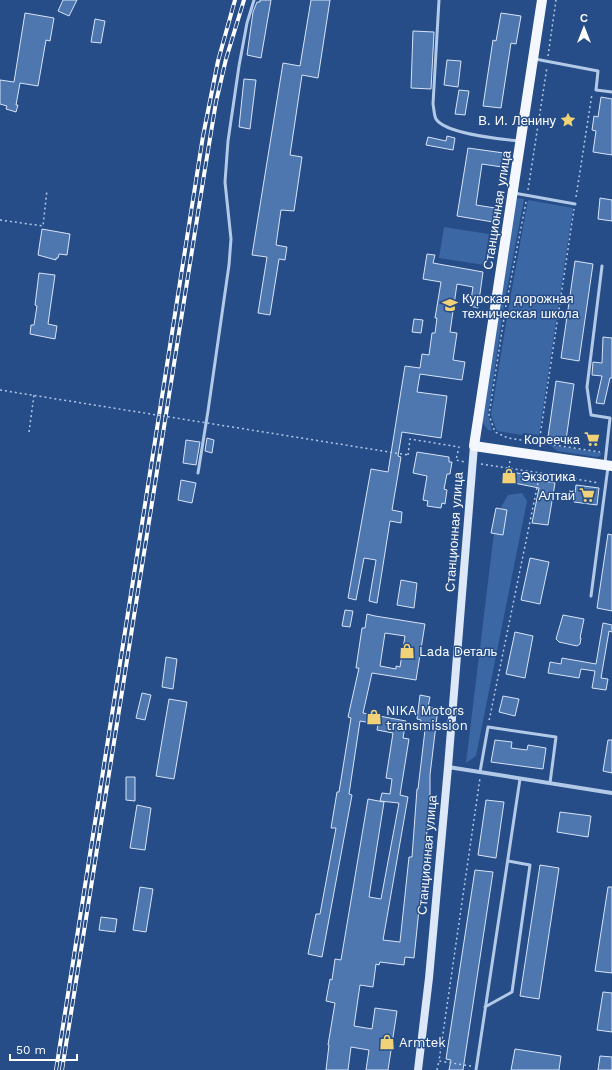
<svg xmlns="http://www.w3.org/2000/svg" width="612" height="1070" viewBox="0 0 612 1070" font-family="'Work Sans',sans-serif">
	<rect width="100%" height="100%" fill="#264d87"/>
	<!-- green -->
	<path fill="#3b67a4" d="M516,198L524,199L504,305L488,415L492,431L488,430L483,423L482,419Z
		M528,200L573,208L539,435L523,433L522,435L497,431L491,415L509,305Z
		M444,227L489,234L484,265L439,258Z
		M550,445L602,453L600,456L597,457L557,451Z
		M522,493L527,501L476,756L466,763L496,516L508,495Z"/>
	<!-- building -->
	<path fill="#4f77af" stroke="#d6e4f7" fill-rule="evenodd" d="M63,0H77L69,16L58,11Z
		M260,0H271L261,58L247,55L253,12L257,2H260Z
		M311,0H330L318,78L302,75L290,155L302,157L294,211L281,210L276,245L287,247L285,260L279,259L270,315L258,313L267,257L252,255L283,63L300,66Z
		M25,13L54,18L50,41L46,40L38,86L20,83L16,105H18L16,112L6,109L7,106L0,104V80L14,82Z
		M501,13L521,16L516,44L511,43L501,108L483,106L493,40L496,41Z
		M95,19L105,21L101,43L91,42Z
		M413,31L434,32L431,89L411,88Z
		M447,60L461,61L458,87L444,85Z
		M244,79L256,80L250,129L239,127Z
		M459,90L469,91L465,115L455,114Z
		M601,97L612,99V155L593,152L596,131L592,130L594,116L598,117Z
		M447,136L455,138L453,150L426,145L428,137L446,141Z
		M468,148L504,153L502,167L482,164L476,205L495,208L493,222L457,216Z
		M600,198L612,200V221L598,219Z
		M42,229L70,234L67,255L59,254L58,258H56V260L38,255Z
		M427,254L435,255L433,263L483,272L478,308L470,306L473,287L457,284L450,332L457,333L453,360L465,362L462,380L420,374L417,392L447,396L441,438L402,432L398,456L401,457L392,510L402,512L401,523L390,521L377,603L369,601L376,560L364,558L356,600L348,598L371,469L388,472L405,366L420,368L422,354L429,355L432,333H435L437,318H435L441,282L423,279Z
		M575,261L593,264L579,361L561,358Z
		M39,273L55,275L48,324L57,326L55,339L30,334L31,325H34L37,306L35,305Z
		M414,319L423,320L421,333L412,332Z
		M603,337L612,338V378H610L604,404L596,403L602,376L592,375L593,362L602,363Z
		M556,381L574,384L566,440L548,437Z
		M207,438L214,440L212,453L205,451Z
		M186,440L200,442L196,465L183,463Z
		M417,452L449,457V462H452L450,474H447L444,489L447,490L445,504L442,503L441,508L427,506L428,501L423,500L427,476L413,473Z
		M506,471L534,476L533,479L555,483L548,525L532,523L539,488L504,481Z
		M181,480L196,483L192,503L178,500Z
		M576,485L599,488L597,505L574,502Z
		M496,508L507,510L503,535L491,533Z
		M608,534L612,535V611L597,608Z
		M530,558L549,562L540,604L521,600Z
		M401,580L417,583L414,608L397,605Z
		M345,610L353,611L350,627L342,626Z
		M367,614L375,616L425,624L416,680L372,673L363,713L406,721L403,738L409,739L400,795L408,797L383,940L400,942L409,857H412L417,789H418L425,730L420,729L421,720L417,719L420,695L430,697L428,707L438,708L430,775V801L425,851L414,958L405,957L404,965L380,962L379,965L376,964L373,987L360,985L354,1026L372,1029L375,1008L397,1011L388,1070H366L369,1050L351,1047L348,1070H326L329,1045H328L335,1003L326,1001L330,979L332,980L335,959L341,960L368,799L384,802L369,897L381,899L399,803L380,801L382,793L390,794L392,779L386,778L393,733L377,730L378,724L360,721L349,794L352,795L322,957L308,954L316,914H320L336,828H331L337,792H339L351,718L348,717L359,668H356L362,628H365ZM385,633L405,636L400,667L396,666V669L380,666Z
		M563,615L584,619L580,638H581L580,644L577,646L559,642L556,639Z
		M603,623L612,625V632L609,631L601,678L608,679L606,690L592,688L595,671L581,669L579,678L548,673L550,662L561,664L562,658L596,664Z
		M515,632L533,636L525,678L506,674Z
		M166,657L177,659L173,689L162,687Z
		M142,693L151,695L145,720L136,718Z
		M503,696L519,699L515,716L499,712Z
		M169,699L187,702L174,779L156,776Z
		M495,740L512,742L511,748L527,750L528,745L546,748L543,769L491,762Z
		M608,740H612V773L603,771Z
		M126,777H135V801L126,800Z
		M486,800L504,802L496,858L478,855Z
		M137,805L151,808L145,850L130,848Z
		M560,812L591,816L588,837L557,832Z
		M540,865L559,868L539,999L520,996Z
		M475,870L493,872L463,1070H449L451,1060L446,1059Z
		M140,887L153,889L146,932L133,930Z
		M608,887H612V973L595,971Z
		M101,917L117,919L115,932L99,930Z
		M603,992L612,993V1032L597,1030Z
		M515,1049L561,1056L559,1070H511Z
		M600,1056L612,1057V1070H598Z"/>
	<g fill="none" stroke-linecap="round" stroke-linejoin="round">
		<!-- path -->
		<path stroke="#b2c9e8" stroke-width="1.5" stroke-dasharray="2 3" stroke-linecap="butt" d="M548,56L556,0
			M528,190L547,67
			M576,197L592,94
			M526,202L506,305L489,415L495,432L508,438L600,452
			M0,220L43,226L47,190
			M29,432L34,395
			M539,443L574,209
			M408,455L410,439L459,447L456,460L465,462
			M481,464L540,473L489,721
			M509,468L510,460
			M540,473L599,483
			M471,1066L439,1061L480,778
			M437,1070L439,1061"/>
		<!-- service -->
		<path stroke="#b2c9e8" stroke-width="3" d="M439,0L433,104C434,109 434,115 436,119C445,134 501,139 519,141
			M535,59L598,71L596,90L612,92
			M514,193L575,204
			M602,266L587,387L591,415L610,418L605,463
			M198,473L208,411L229,265L231,239L225,182L228,141L239,66L247,23L254,0
			M591,596L608,467
			M480,772L488,727L556,737L550,783
			M485,1007L512,992L530,865L508,861
			M476,1070L520,779"/>
		<!-- minor -->
		<path stroke="#b2c9e8" stroke-width="4" d="M448,767L612,793"/>
		<!-- secondary -->
		<path stroke="#dce7f7" stroke-width="8" d="M418,1070L429,978L448,767L474,446"/>
		<!-- primary -->
		<path stroke="#f4f8fe" stroke-width="10" d="M542,0L474,446L612,466"/>
		<defs>
			<path id="rail" d="M56,1070L203,136L218,61L235,0
				M62,1070L204,175L216,102L226,59L244,0"/>
		</defs>
		<!-- rail casing -->
		<use href="#rail" stroke="#fff" stroke-width="4"/>
		<!-- rail -->
		<use href="#rail" stroke="#264d87" stroke-width="2.5" stroke-dasharray="8" stroke-linecap="butt"/>
		<!-- path-bridge -->
		<path stroke="#b2c9e8" stroke-width="1.5" stroke-dasharray="2 3" stroke-linecap="butt" d="M0,390L408,455"/>
	</g>
	<!-- icons -->
	<defs>
		<symbol id="sight-bare" viewBox="-9 -9 18 18"><path d="M0-6L1.8-2.2L6-1.7L2.9 1.2L3.7 5.4L0 3.3L-3.7 5.4L-2.9 1.2L-6-1.7L-1.8-2.2Z" fill="#f1d277" stroke="#264d87" stroke-width="2.5" paint-order="stroke"/></symbol>
		<symbol id="school-bare" viewBox="-9 -9 18 18"><path d="M0-5L7-2L0 1L-7-2ZM-4 1L0 2.5L4 1V4Q0 6-4 4Z" fill="#f1d277" stroke="#264d87" stroke-width="2.5" paint-order="stroke"/></symbol>
		<symbol id="supermarket-bare" viewBox="-9 -9 18 18"><path d="M-6-5.5h2.5l.6 2H6L4.5 2H-2.5L-4.4-4H-6ZM-1.5 3.2a1.3 1.3 0 1 0 .1 0ZM3 3.2a1.3 1.3 0 1 0 .1 0Z" fill="#f1d277" stroke="#264d87" stroke-width="2.5" paint-order="stroke"/></symbol>
		<symbol id="shop-bare" viewBox="-9 -9 18 18"><path d="M-5-2.5h2.3a2.7 3.5 0 0 1 5.4 0H5L5.5 6h-11ZM-1.5-2.5h3a1.5 2.3 0 0 0-3 0Z" fill="#f1d277" stroke="#264d87" stroke-width="2.5" paint-order="stroke"/></symbol>
	</defs>
	<g fill-rule="evenodd">
		<use href="#sight-bare" x="557" y="109" width="22" height="22"/>
		<use href="#school-bare" x="439" y="294" width="22" height="22"/>
		<use href="#supermarket-bare" x="581" y="428" width="22" height="22"/>
		<use href="#shop-bare" x="498" y="465" width="22" height="22"/>
		<use href="#supermarket-bare" x="576" y="484" width="22" height="22"/>
		<use href="#shop-bare" x="396" y="640" width="22" height="22"/>
		<use href="#shop-bare" x="363" y="706" width="22" height="22"/>
		<use href="#shop-bare" x="376" y="1031" width="22" height="22"/>
	</g>
	<g text-anchor="middle" dominant-baseline="central" stroke-width="3" stroke-linejoin="round" paint-order="stroke">
		<!-- poi labels -->
		<g font-size="13" fill="#fff" stroke="#264d87" text-anchor="start">
			<text x="556" y="120" text-anchor="end">В. И. Ленину</text>
			<text x="462" y="298">Курская дорожная<tspan x="462" dy="15">техническая школа</tspan></text>
			<text x="580" y="439" text-anchor="end">Кореечка</text>
			<text x="521" y="476">Экзотика</text>
			<text x="575" y="495" text-anchor="end">Алтай</text>
			<text x="419" y="651">Lada Dеталь</text>
			<text x="386" y="710">NIKA Motors<tspan x="386" dy="15">transmission</tspan></text>
			<text x="399" y="1042">Armtek</text>
		</g>
		<!-- street labels -->
		<g font-size="13" fill="#fff" stroke="#264d87">
			<text transform="translate(497 210) rotate(-81)">Станционная улица</text>
			<text transform="translate(454 532) rotate(-86)">Станционная улица</text>
			<text transform="translate(427 855) rotate(-85)">Станционная улица</text>
		</g>
	</g>
	<!-- north arrow -->
	<g transform="translate(584 28)" stroke="#264d87" stroke-width="3" paint-order="stroke">
	<path d="M0-3L7 15L0 10L-7 15Z" fill="#ffffff"/>
	<text y="-6" font-size="11" font-weight="bold" text-anchor="middle" fill="#ffffff">С</text>
	</g>
	<!-- scale -->
	<path d="M10 1054v6h67v-6" fill="none" stroke="#ffffff" stroke-width="2"/>
	<text x="16" y="1054" font-size="12" fill="#ffffff" stroke="#264d87" stroke-width="3" paint-order="stroke">50 m</text>
</svg>
